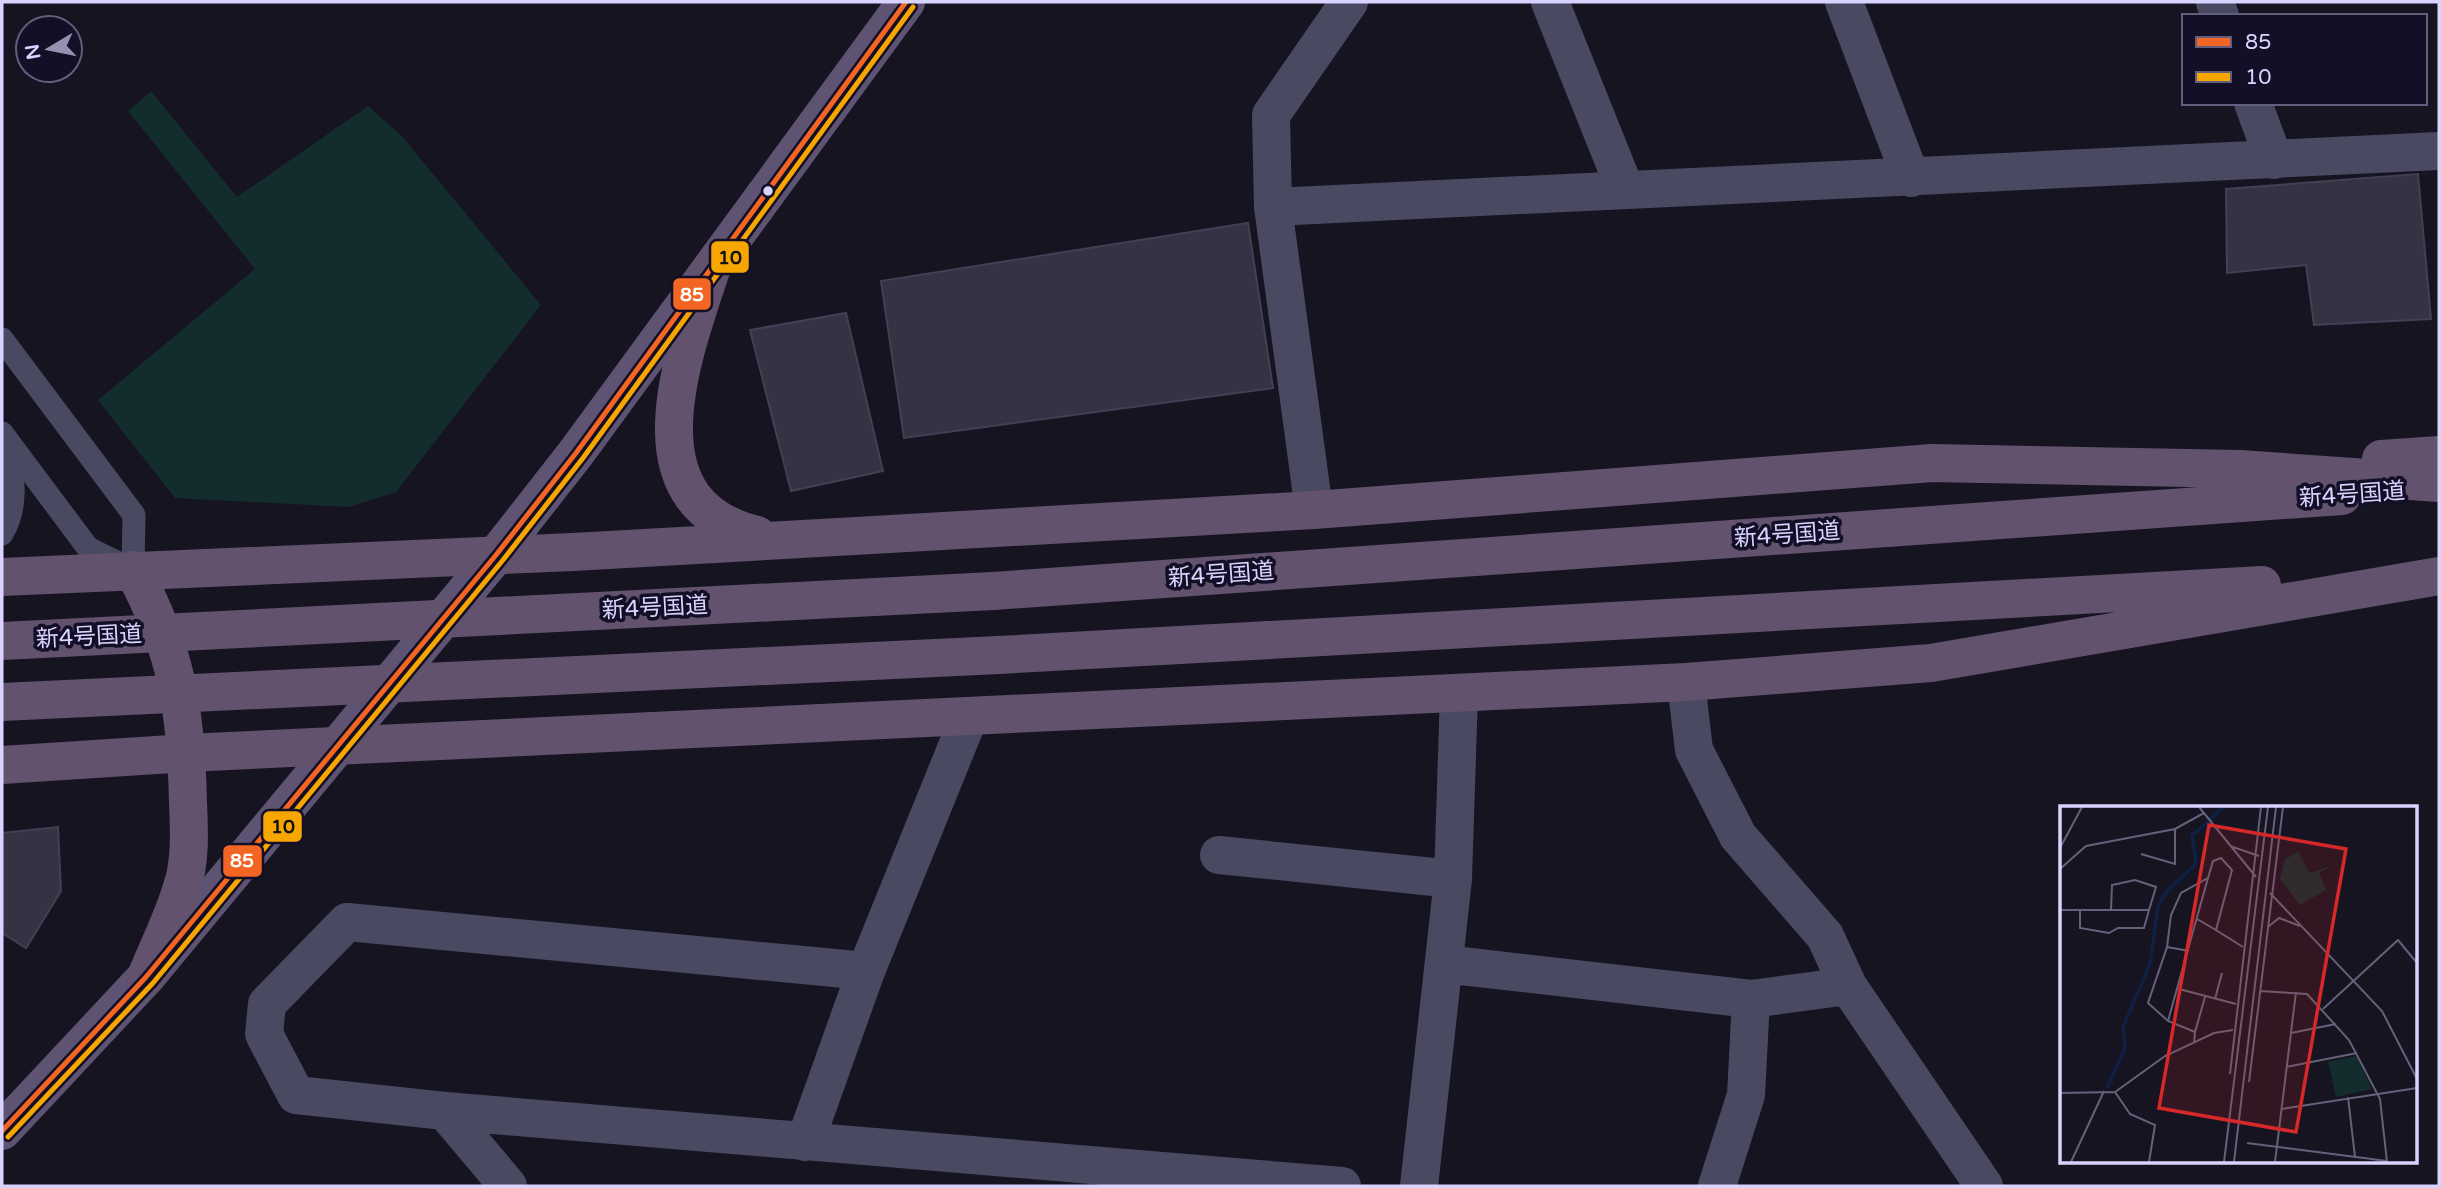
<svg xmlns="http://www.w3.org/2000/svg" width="2441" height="1188" viewBox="0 0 2441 1188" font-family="'Varela Round','Noto Sans JP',sans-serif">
	<rect width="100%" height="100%" fill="#161421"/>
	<!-- green -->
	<path fill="#132c2d" d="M151,91L237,197L368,106L401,135L541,305L396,492L349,507L175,498L98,400L255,269L128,111Z"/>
	<!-- building -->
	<path fill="#343243" stroke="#433f54" stroke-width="2" d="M2418,174L2431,319L2314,325L2306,265L2227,273L2226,189Z
		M1248,223L1273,388L904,438L881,281Z
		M846,313L883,471L791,491L750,330Z
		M58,827L61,891L26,948L2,933V833Z"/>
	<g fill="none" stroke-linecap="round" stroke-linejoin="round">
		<!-- service -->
		<path stroke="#4a4962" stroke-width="23" d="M2,339L134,515L133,570L88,548L2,433
			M2,534C19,505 13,477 7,446"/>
		<!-- minor -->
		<path stroke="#4a4962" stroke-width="38" d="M1550,2L1625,189
			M1844,2L1911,178
			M2215,2L2220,16
			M2253,103L2274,160
			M1273,207L2439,151
			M1314,510L1273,207L1271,115L1349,2
			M1686,682L1694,750L1738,836L1825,936L1848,986L1984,1186
			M1219,855L1453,879
			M1444,964L1751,999
			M445,1111L296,1095L264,1034L267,1004L347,922L866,971L969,717
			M805,1142L866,971
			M508,1186L445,1111L1342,1186
			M1419,1186L1453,879L1459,693
			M1717,1186L1746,1095L1751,999L1848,986"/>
		<!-- primary -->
		<path stroke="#5e5373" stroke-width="38" d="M2,1131L146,977L496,555L576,453L906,2"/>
		<!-- trunk -->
		<path stroke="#62526e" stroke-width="38" d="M711,270C682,358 626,504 757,535
			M2381,459L2439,455
			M133,570C177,650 186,711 188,802C189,828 191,861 182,887C173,918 158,947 146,977
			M2,577L573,552L1314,510L1932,463L2240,469L2439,483
			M993,591L2342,496
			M999,655L2262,585
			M2,765L187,753L1686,682L1931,663L2439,576"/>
		<!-- trunk-bridge -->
		<path stroke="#62526e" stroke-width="38" d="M2,641L993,591
			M2,702L999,655"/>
		<defs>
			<path id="bus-1" d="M2,1131L146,977L496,555L576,453L906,2"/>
			<path id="bus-2" d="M8,1137L153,983L503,560L583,458L913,7"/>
		</defs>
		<!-- bus-1 casing -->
		<use href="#bus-1" stroke="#130f26" stroke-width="10"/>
		<!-- bus-2 casing -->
		<use href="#bus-2" stroke="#130f26" stroke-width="10"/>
		<!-- bus-1 -->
		<use href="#bus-1" stroke="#f26522" stroke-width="5"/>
		<!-- bus-2 -->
		<use href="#bus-2" stroke="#f7a600" stroke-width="5"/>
	</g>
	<!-- markers -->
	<circle fill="#d9d4ff" stroke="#130f26" stroke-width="2.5" cx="768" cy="191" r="6"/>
	<g text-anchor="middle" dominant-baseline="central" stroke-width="7" stroke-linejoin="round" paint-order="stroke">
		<!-- street labels -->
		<g font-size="23" fill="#d9d4ff" stroke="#130f26">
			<text transform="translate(2352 495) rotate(-4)">新4号国道</text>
			<text transform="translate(1787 535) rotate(-4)">新4号国道</text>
			<text transform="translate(1221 575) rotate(-4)">新4号国道</text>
			<text transform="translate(655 608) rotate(-3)">新4号国道</text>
			<text transform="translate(89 637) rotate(-3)">新4号国道</text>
		</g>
	</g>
	<!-- overview -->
	<g transform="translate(2060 806)">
		<rect width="357" height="357" fill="#161421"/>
		<path d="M238,46L250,67L273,59L259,67L266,84L240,99L220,73L225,53ZM296,250L312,283L276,291L268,256Z" fill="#132c2d"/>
		<path fill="none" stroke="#0d2144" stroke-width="3.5" d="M146,18L163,1M47,282L65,242L63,221L90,158L98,100L107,85L136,58L132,29L146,18"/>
		<path fill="none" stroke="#64617a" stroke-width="2" d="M139,1L196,71M170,40L199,50M0,42L22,1M81,48L115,58V23M0,63L26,40L115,23L144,7M148,72L153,55L161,52L172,64L156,124L183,141M0,81V113M210,87L322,205L357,273M1,104H89L84,122H58L49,127L20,122V104M51,104L52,79L75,74L96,81L89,104M137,113L156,124M208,121L219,112L240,120M107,141L129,145M119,183L176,198M200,185L247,188L289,234L320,293L327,356M155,193L162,167M263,203L338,134L357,157M108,215L148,72L121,87L111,109L107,141L88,197L108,215L135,226L134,237M135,226L145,191M231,227L276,218M226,261L297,247M170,268L201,1M189,276L223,1M55,286L70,308L95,319L89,356M0,287L55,286L105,250L154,227L173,224M288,291L295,351M221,303L357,282M187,337L327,355M11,356L44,285M164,356L208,1M174,356L216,1M215,356L236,186"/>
		<path fill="#d62828" fill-opacity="0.15" stroke="#d62828" stroke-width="3.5" d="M149,19L286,43L236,326L99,302Z"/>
		<rect width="357" height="357" fill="none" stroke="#d9d4ff" stroke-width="3.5"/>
	</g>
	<g stroke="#130f26" stroke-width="2.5">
		<rect x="710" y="240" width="40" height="34" rx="7" fill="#f7a600"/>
		<rect x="672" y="277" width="40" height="34" rx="7" fill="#f26522"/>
		<rect x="262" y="810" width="41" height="33" rx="7" fill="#f7a600"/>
		<rect x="222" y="844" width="41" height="34" rx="7" fill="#f26522"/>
	</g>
	<g font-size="19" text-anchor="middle" font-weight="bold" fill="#fff">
		<text x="692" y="301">85</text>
		<text x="242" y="867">85</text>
	</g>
	<g font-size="19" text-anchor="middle" font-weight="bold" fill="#111">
		<text x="730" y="264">10</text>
		<text x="283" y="833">10</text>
	</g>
	<!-- border -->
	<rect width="2441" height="1188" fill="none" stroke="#d9d4ff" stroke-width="7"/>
	<!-- legend -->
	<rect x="2182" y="14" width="245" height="91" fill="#130f26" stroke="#625e7d" stroke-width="2"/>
	<rect x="2196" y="37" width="35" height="10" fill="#f26522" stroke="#625e7d" stroke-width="2"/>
	<text x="2245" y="49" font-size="21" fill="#d9d4ff">85</text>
	<rect x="2196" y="72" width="35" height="10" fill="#f7a600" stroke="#625e7d" stroke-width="2"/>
	<text x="2245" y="84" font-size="21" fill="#d9d4ff">10</text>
	<!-- north arrow -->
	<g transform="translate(49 49) rotate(260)"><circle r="33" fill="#130f26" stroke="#625e7d" stroke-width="2"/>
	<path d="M0-5L12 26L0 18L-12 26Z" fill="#9591b1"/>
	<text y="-10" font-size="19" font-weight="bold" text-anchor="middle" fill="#d9d4ff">N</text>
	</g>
</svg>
